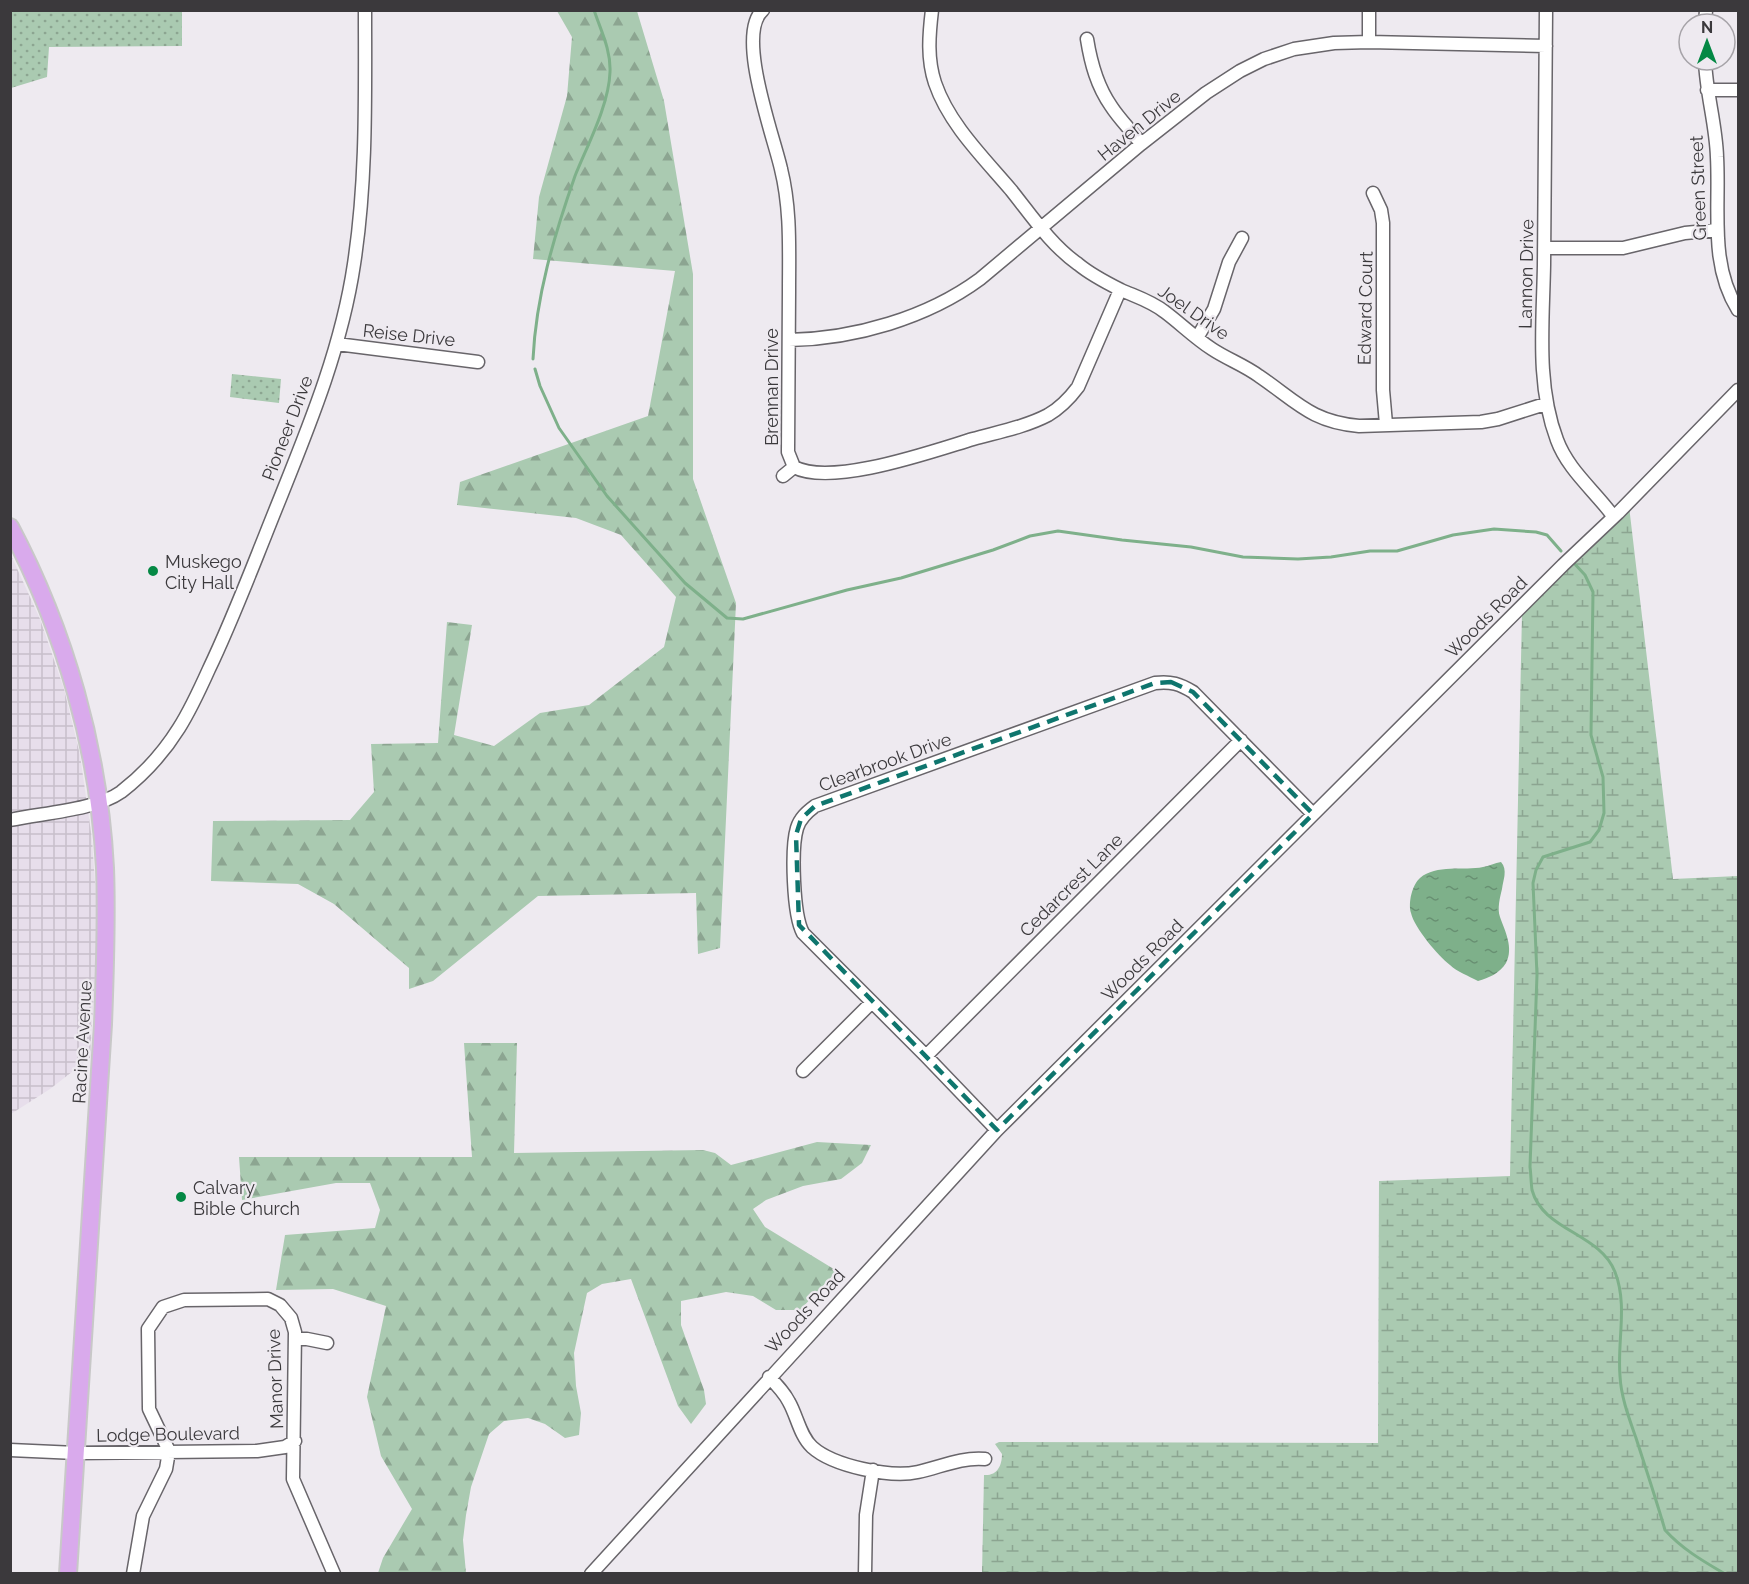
<svg xmlns="http://www.w3.org/2000/svg" width="1749" height="1584" viewBox="0 0 1749 1584" font-family="Raleway,sans-serif">
	<defs>
		<pattern id="industrial-grid" width="8" height="8" patternUnits="userSpaceOnUse" patternTransform="scale(1.5)"><rect width="8" height="8" fill="#e7deeb"/><path d="M0 4h8M4 0v8" fill="none" stroke="#c7bfca"/></pattern>
		<pattern id="grass-dots" width="8" height="8" patternUnits="userSpaceOnUse" patternTransform="scale(1.5)"><rect width="8" height="8" fill="#aacab1"/><path d="M2 2h.1M6 6h.1" fill="none" stroke="#8ca591" stroke-width="1.8" stroke-linecap="round"/></pattern>
		<pattern id="forest-firs" width="22" height="20" patternUnits="userSpaceOnUse" patternTransform="scale(1.5)"><rect width="22" height="20" fill="#aacab1"/><path d="M5 1l3.5 6h-7zM16 11l3.5 6h-7z" fill="#8ca591"/></pattern>
		<pattern id="wetland-marsh" width="20" height="14" patternUnits="userSpaceOnUse" patternTransform="scale(1.5)"><rect width="20" height="14" fill="#aacab1"/><path d="M1 5h8M5 5V1M11 12h8M15 12V8" fill="none" stroke="#8ca591"/></pattern>
		<pattern id="water-ripples" width="26" height="14" patternUnits="userSpaceOnUse" patternTransform="scale(1.5)"><rect width="26" height="14" fill="#7eb08a"/><path d="M2 4q2-2 4 0t4 0M15 11q2-2 4 0t4 0" fill="none" stroke="#689072"/></pattern>
	</defs>
	<rect width="100%" height="100%" fill="#eeeaf0"/>
	<!-- industrial -->
	<path fill="url(#industrial-grid)" d="M10,553L40,619L64,689L80,755L92,839L98,926L90,1058L50,1089L11,1114Z"/>
	<!-- grass -->
	<path fill="url(#grass-dots)" d="M11,10L182,11V46L49,47L47,77L11,88Z
		M232,374L281,379L279,403L230,397Z"/>
	<!-- forest -->
	<path fill="url(#forest-firs)" d="M557,11H637L664,101L693,274V479L736,603L720,948L698,954L696,893L538,896L433,981L409,989V968L334,904L298,884L211,881L213,821L350,820L374,792L371,744L438,743L447,622L472,625L454,735L494,746L540,713L589,705L664,647L676,597L621,535L576,518L457,505L460,482L648,416L675,271L533,259L539,197L567,96L572,37Z
		M464,1043H517L514,1153L703,1150L715,1153L731,1165L817,1142L871,1145L862,1163L841,1179L803,1186L766,1200L753,1209L765,1227L837,1271L800,1310H776L753,1296L726,1292L681,1301V1325L704,1390L706,1404L691,1424L678,1406L631,1279L602,1284L587,1293L574,1353L576,1386L581,1413L579,1435L565,1438L545,1424L528,1418L504,1421L489,1434L471,1487L466,1515L463,1540L466,1573H378L383,1558L412,1509L381,1456L367,1397L386,1306L333,1289L276,1290L285,1235L375,1228L380,1210L370,1183H336L242,1200L239,1157H472Z"/>
	<!-- wetland -->
	<path fill="url(#wetland-marsh)" d="M1629,506L1673,879L1738,876V1573L982,1574L984,1475C997,1476 1002,1466 1002,1454L995,1444L999,1442L1378,1443L1379,1181L1510,1176L1522,613Z"/>
	<!-- water -->
	<path fill="url(#water-ripples)" d="M1501,862C1508,870 1503,880 1502,889C1500,897 1497,909 1500,917C1505,931 1514,948 1506,963C1500,973 1489,978 1478,981C1469,976 1457,972 1450,965C1438,956 1414,927 1411,913C1408,903 1412,885 1420,878C1436,864 1464,871 1483,867C1489,866 1495,863 1501,862Z"/>
	<g fill="none" stroke-linecap="round" stroke-linejoin="round">
		<!-- stream -->
		<path stroke="#7eb08a" stroke-width="3" d="M533,359C536,296 554,236 575,176C587,146 609,105 610,72C611,50 601,31 594,10
			M535,369L540,386L559,428L607,496L685,583L727,618L743,619L847,590L901,578L993,550L1030,536L1058,531L1122,540L1191,547L1243,557L1298,559L1331,557L1370,551H1397L1453,535L1494,529L1536,532L1547,535L1561,551
			M1573,562L1585,575L1593,592L1591,735L1603,777L1604,813L1599,830L1590,842L1543,857L1536,870L1533,883L1537,975L1530,1167C1531,1174 1531,1183 1532,1190C1543,1231 1600,1233 1615,1272C1628,1305 1617,1341 1620,1376C1621,1397 1629,1418 1636,1438C1646,1469 1656,1499 1665,1530C1682,1549 1703,1561 1725,1574"/>
		<defs>
			<path id="minor" d="M763,10C735,34 774,137 781,169C791,209 789,250 789,292C789,345 788,398 788,452L794,467C832,487 933,451 973,439C998,432 1025,427 1048,415C1060,408 1069,399 1078,387L1120,290
				M932,10C929,35 927,59 935,83C949,124 983,157 1011,190C1031,215 1051,245 1078,264C1090,274 1107,283 1121,290C1137,297 1151,301 1165,312C1181,324 1195,338 1212,349C1227,359 1244,365 1259,376C1296,401 1311,422 1359,426L1481,422L1498,419L1545,404
				M1546,10C1546,95 1545,180 1544,265C1543,323 1536,385 1557,440C1568,470 1595,491 1613,516
				M1705,24L1706,10
				M1087,39C1091,64 1097,86 1111,106C1120,120 1132,131 1141,144
				M1369,42V10
				M1705,60C1706,93 1716,124 1717,157C1720,209 1709,264 1738,310
				M1707,90H1738
				M1373,193L1381,210L1383,223V390L1386,424
				M1544,248H1623L1685,233L1717,230
				M1197,338L1214,309L1229,262L1242,238
				M789,340C854,339 927,318 980,279L1141,144L1206,93L1240,71L1264,59L1294,49L1334,43L1369,42L1546,46
				M337,344L478,362
				M783,476L794,467
				M10,820C42,813 96,810 121,792C143,775 164,752 179,728C191,709 200,689 209,669C230,625 247,581 265,536C300,447 340,359 354,264C367,179 365,95 365,10
				M926,1056L1241,740
				M803,1071L871,1003
				M997,1130L926,1056L803,933C793,915 791,848 797,828C800,818 807,812 815,806L1155,683C1171,681 1180,684 1193,692L1313,814
				M295,1339H307L327,1343
				M769,1377C777,1385 784,1392 789,1402C797,1416 800,1436 812,1447C833,1466 890,1478 918,1472C941,1467 960,1457 985,1459
				M10,1450L76,1453L257,1451L285,1447L295,1441
				M133,1574L143,1516L166,1469L169,1451L149,1409L148,1329L163,1307L184,1300L268,1299L280,1305L291,1318L295,1332L293,1479L334,1574
				M591,1574L997,1130L1563,565L1618,513L1738,390
				M865,1574L866,1515L873,1470"/>
			<path id="major" d="M10,527C65,631 99,750 105,868C107,920 105,972 103,1024L68,1574"/>
		</defs>
		<!-- minor casing -->
		<use href="#minor" stroke="#68656a" stroke-width="15"/>
		<!-- major casing -->
		<use href="#major" stroke="#c8c8c8" stroke-width="20"/>
		<!-- minor -->
		<use href="#minor" stroke="#fff" stroke-width="12"/>
		<!-- major -->
		<use href="#major" stroke="#d9aaec" stroke-width="16"/>
	</g>
	<!-- marked area -->
	<path fill="none" stroke="#0f766e" stroke-width="4.5" stroke-dasharray="12 8" stroke-linejoin="round" d="M1171,682L1193,692L1313,814L997,1130L799,925L796,835L801,819L815,806L1155,683Z"/>
	<!-- markers -->
	<g fill="#048844" stroke="#eeeaf0" stroke-width="2">
		<circle cx="153" cy="571" r="6"/>
		<circle cx="181" cy="1197" r="6"/>
	</g>
	<g text-anchor="middle" dominant-baseline="central" stroke-width="4.5" stroke-linejoin="round" paint-order="stroke">
		<!-- street labels -->
		<g font-size="18" fill="#3b393c" stroke="#eeeaf0">
			<text transform="translate(1139 125) rotate(-39)">Haven Drive</text>
			<text transform="translate(1698 188) rotate(-92)">Green Street</text>
			<text transform="translate(1526 274) rotate(-89)">Lannon Drive</text>
			<text transform="translate(1365 308) rotate(-89)">Edward Court</text>
			<text transform="translate(1194 312) rotate(35)">Joel Drive</text>
			<text transform="translate(409 335) rotate(6)">Reise Drive</text>
			<text transform="translate(771 387) rotate(-90)">Brennan Drive</text>
			<text transform="translate(287 428) rotate(-69)">Pioneer Drive</text>
			<text transform="translate(1486 617) rotate(-45)">Woods Road</text>
			<text transform="translate(885 762) rotate(-20)">Clearbrook Drive</text>
			<text transform="translate(1071 885) rotate(-45)">Cedarcrest Lane</text>
			<text transform="translate(1142 960) rotate(-45)">Woods Road</text>
			<text transform="translate(82 1042) rotate(-87)">Racine Avenue</text>
			<text transform="translate(805 1311) rotate(-47)">Woods Road</text>
			<text transform="translate(275 1379) rotate(-92)">Manor Drive</text>
			<text transform="translate(168 1434) rotate(-1)">Lodge Boulevard</text>
		</g>
		<!-- poi labels -->
		<g font-size="18" fill="#3b393c" stroke="#eeeaf0" text-anchor="start">
			<text x="165" y="561">Muskego<tspan x="165" dy="21">City Hall</tspan></text>
			<text x="193" y="1187">Calvary<tspan x="193" dy="21">Bible Church</tspan></text>
		</g>
	</g>
	<!-- border -->
	<rect width="1749" height="1584" fill="none" stroke="#3b393c" stroke-width="24"/>
	<!-- north arrow -->
	<g transform="translate(1707 42)"><circle r="28" fill="#eeeaf0" stroke="#a6a3a8" stroke-width="1.5"/>
	<path d="M0-4.5L10 22L0 15L-10 22Z" fill="#048844"/>
	<text y="-9" font-size="16" font-weight="bold" text-anchor="middle" fill="#3b393c">N</text>
	</g>
</svg>
